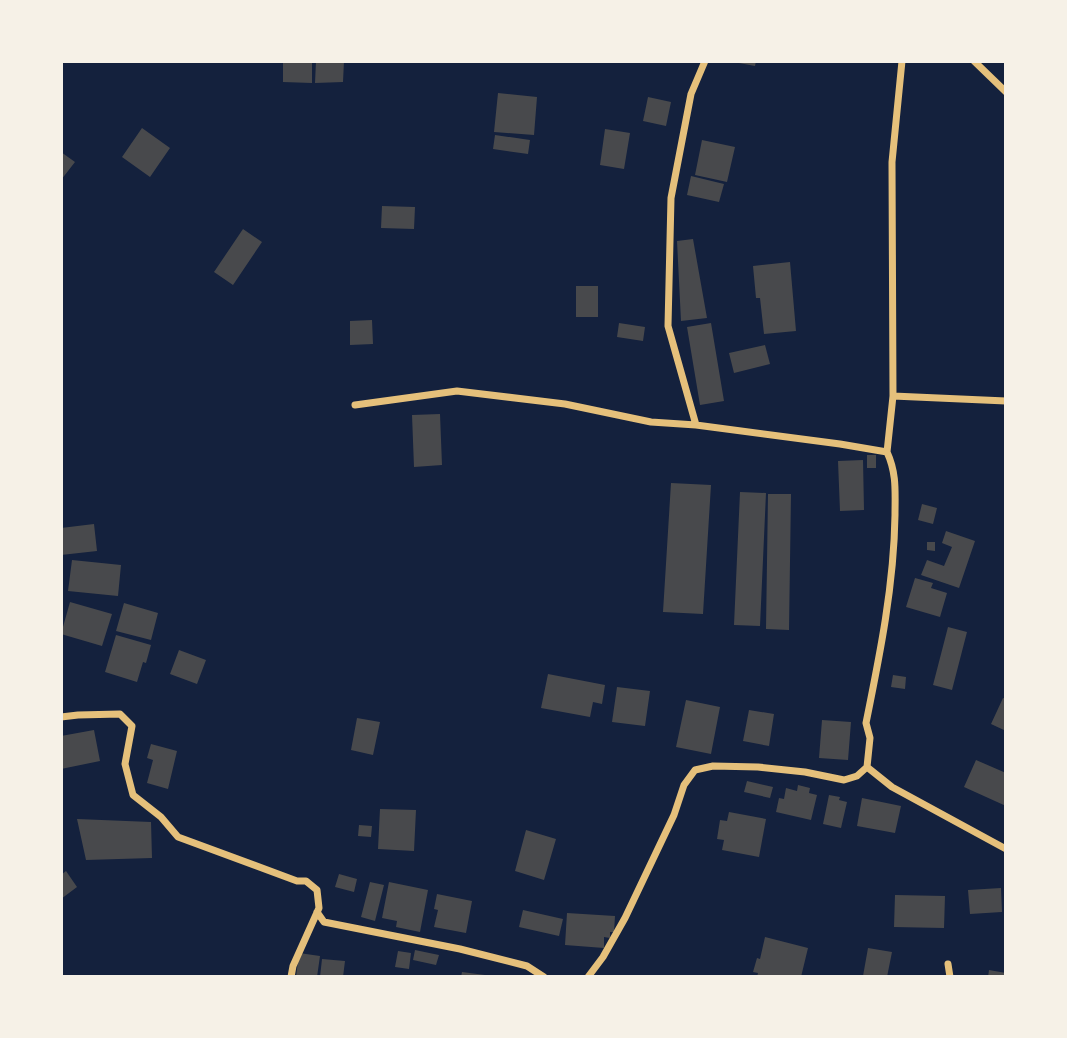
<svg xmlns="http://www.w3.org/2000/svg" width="1067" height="1038" viewBox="0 0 1067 1038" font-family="Mulish,sans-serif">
	<rect width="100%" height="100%" fill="#14213d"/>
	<!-- building -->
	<path fill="#48494c" d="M283,61H312V83L283,82Z
		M316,61H344L343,82L315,83Z
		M739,61H756L755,66L739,63Z
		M498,93L537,97L534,135L494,132Z
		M648,97L671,102L666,126L643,121Z
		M142,128L170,148L150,177L122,157Z
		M605,129L630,133L624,169L600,165Z
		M495,135L530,140L528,154L493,149Z
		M702,140L735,147L727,182L695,175Z
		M61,152L75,162L61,180Z
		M691,176L724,184L719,202L687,195Z
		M382,206L415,207L414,229L381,228Z
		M243,229L262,242L233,285L214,272Z
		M693,239L707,318L681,321L677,241Z
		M790,262L796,331L764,334L760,298H756L753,266Z
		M576,286H598V317H576Z
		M372,320L373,344L350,345V321Z
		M619,323L645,327L643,341L617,337Z
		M711,323L724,401L700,405L687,327Z
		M765,345L770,364L734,373L729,353Z
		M440,414L442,465L414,467L412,415Z
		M867,455H876V468H867Z
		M863,460L864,510L840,511L838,461Z
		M671,483L711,485L703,614L663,612Z
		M740,492L766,493L760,626L734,625Z
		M768,494H791L789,630L766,629Z
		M922,504L937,508L933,524L918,520Z
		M94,524L97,551L61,555V528Z
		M946,531L975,541L959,588L921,575L927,560L944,566L952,547L942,543Z
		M927,542H935V551L927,550Z
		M72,560L121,565L118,596L68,591Z
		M915,578L933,583L931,588L947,593L940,617L906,607Z
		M70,602L112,614L102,646L61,634Z
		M124,603L158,613L151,640L116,631Z
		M948,627L967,632L952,690L933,685Z
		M116,635L151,645L146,663L143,662L137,682L105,672Z
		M179,650L206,660L197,684L170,674Z
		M548,674L605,685L602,704L593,702L590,717L541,708Z
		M893,675L906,677L905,689L891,687Z
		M617,687L650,691L645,726L612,722Z
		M1003,698L1006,699V731L991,724Z
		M686,700L720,707L711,754L676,747Z
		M749,710L774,714L769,746L743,741Z
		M357,718L380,722L373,755L351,750Z
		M822,720L851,722L848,760L819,758Z
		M94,730L100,761L61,769V736Z
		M151,744L177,751L168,789L147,783L153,760L147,758Z
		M976,760L1006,773V806L964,787Z
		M747,781L773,787L770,798L744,792Z
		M798,785L810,788L809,793L817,795L811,820L776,812L779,798L784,799L786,788L797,791Z
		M829,795L840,797L839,800L847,802L841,828L823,824Z
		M862,798L901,806L895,833L857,826Z
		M380,809L416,810L414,851L378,849Z
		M729,812L766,819L759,857L722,850L724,840L717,839L720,820L727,821Z
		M77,819L151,822L152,858L86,860Z
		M359,825L372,826L371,837L358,836Z
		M526,830L556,839L544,880L515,871Z
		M66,871L77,887L61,899V875Z
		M339,874L357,879L354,892L335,887Z
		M370,882L384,885L375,921L361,917Z
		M389,882L428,890L420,932L396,927L397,921L382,918Z
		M1001,888L1002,912L970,914L968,890Z
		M437,894L472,901L466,933L434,927L438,910L434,909Z
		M895,895L945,896L944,928L894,927Z
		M523,910L563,919L559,936L519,927Z
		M567,913L615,916L614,932H610V938L604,937V948L565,945Z
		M765,937L808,948L801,977H757L758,973L753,972L757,958L760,959Z
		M868,948L892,952L887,977L863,976Z
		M415,950L439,955L436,965L413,960Z
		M398,951L411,953L409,969L395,967Z
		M299,953L320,956L317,977H296Z
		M322,959L345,961L343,977H320Z
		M989,970L1006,973V977H988Z
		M462,972L485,975V977H461Z"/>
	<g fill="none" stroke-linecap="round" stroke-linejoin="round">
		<!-- minor -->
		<path stroke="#e5c07b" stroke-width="7" d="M974,61L1006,92
			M893,396L1006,401
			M355,405L457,391L565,404L651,422L696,425L840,444L887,452C897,474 895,492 895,515C894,585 880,654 866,723L870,738L867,767L892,787L1006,849
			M696,425L668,326L671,198L691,94L705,61
			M887,452L893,396L892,162L902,61
			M61,717L78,715L120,714L132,726L125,764L133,795L161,817L178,837L297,881H306L317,890L319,908L293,966L291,977
			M317,912L324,922L460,949L527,966L544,977
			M948,964L950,977
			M588,977L603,957L625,918L674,815L684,785L695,770L713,766L758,767L805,772L844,780L857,776L867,767"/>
	</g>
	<!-- border -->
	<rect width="1067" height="1038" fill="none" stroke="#f6f1e7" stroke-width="126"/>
</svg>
